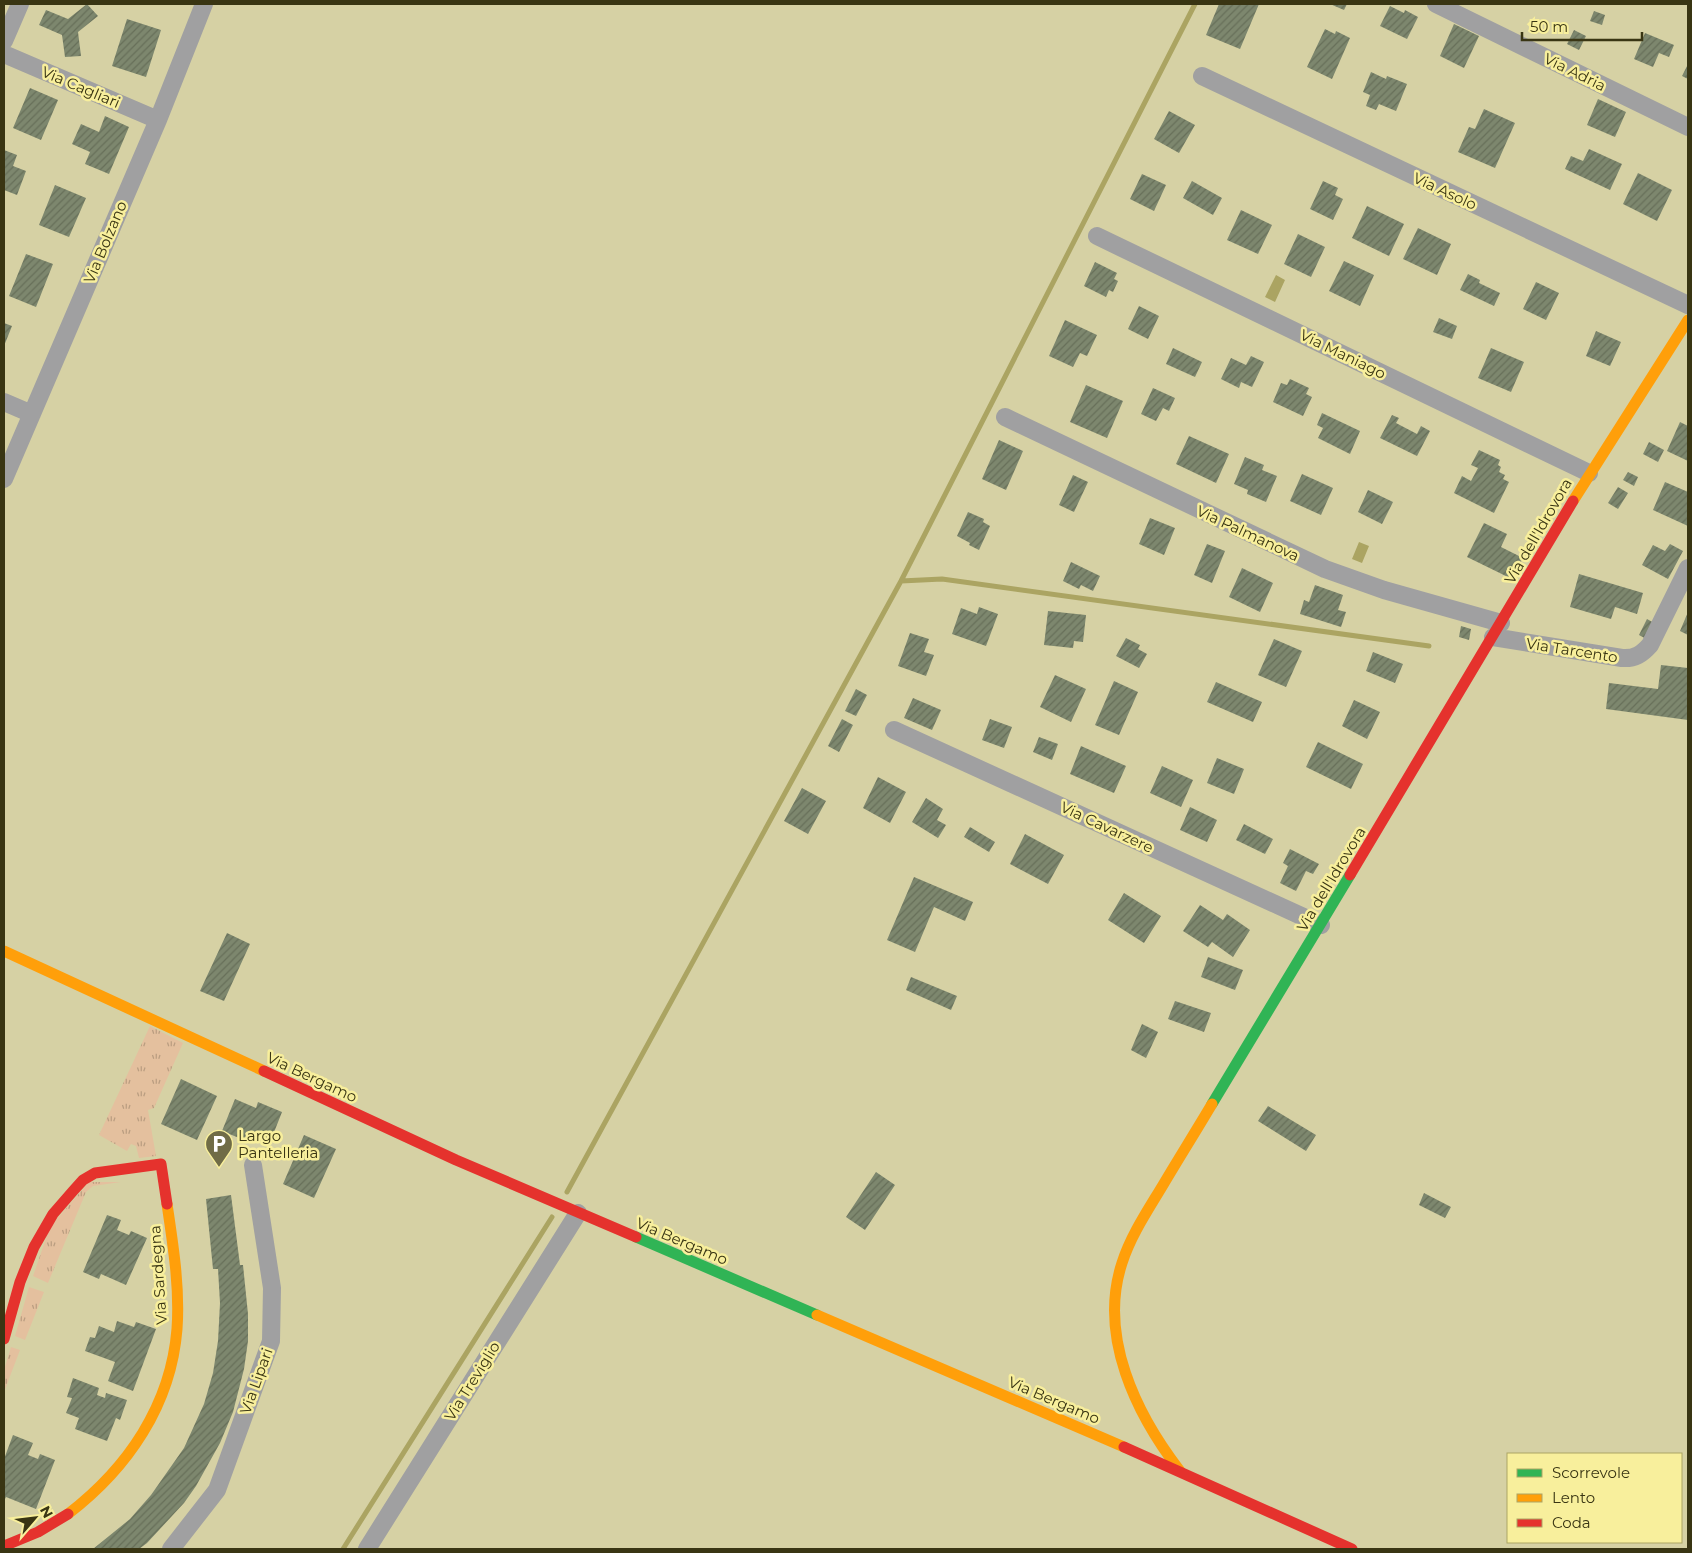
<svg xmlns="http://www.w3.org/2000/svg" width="1692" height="1553" viewBox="0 0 1692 1553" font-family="Montserrat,sans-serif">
	<defs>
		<pattern id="grass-tufts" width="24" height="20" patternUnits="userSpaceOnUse" patternTransform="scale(1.25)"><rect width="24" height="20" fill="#e4c09e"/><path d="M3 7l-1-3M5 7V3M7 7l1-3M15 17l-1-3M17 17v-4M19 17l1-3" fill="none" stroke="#ba9d80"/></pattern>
		<pattern id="building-hatch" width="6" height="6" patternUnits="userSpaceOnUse" patternTransform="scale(1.25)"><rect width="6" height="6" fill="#7d876e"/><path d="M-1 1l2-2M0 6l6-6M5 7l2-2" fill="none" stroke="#676f59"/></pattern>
	</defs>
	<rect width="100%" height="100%" fill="#d6d1a4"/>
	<!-- grass -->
	<path fill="url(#grass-tufts)" d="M150,1026L183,1043L154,1108L148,1110L156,1156L139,1158L136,1146L131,1144L127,1151L99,1135Z
		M89,1182H121L93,1186L86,1192L48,1283L33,1276L50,1227Z
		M29,1287L44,1292L25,1340L15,1336Z
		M11,1347L20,1350L4,1392V1370Z"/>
	<!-- water -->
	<path fill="#aba462" d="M1276,275L1285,280L1275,302L1265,297Z
		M1359,542L1369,546L1362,563L1352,559Z"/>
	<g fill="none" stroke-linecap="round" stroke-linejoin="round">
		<!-- stream -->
		<path stroke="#aba462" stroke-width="5" d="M901,581L942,579L1429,646
			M567,1192L901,581L1195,4
			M343,1549L552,1217"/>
	</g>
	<!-- building -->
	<path fill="url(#building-hatch)" d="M87,4L98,16L78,32L81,56L65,57L62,35L39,25L46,10L68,19Z
		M1219,4H1259L1240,49L1206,35Z
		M1330,4H1347L1344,10Z
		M1390,6L1404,13L1405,10L1418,17L1407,39L1380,26Z
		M1594,11L1605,15L1602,25L1590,21Z
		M127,19L161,30L146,77L112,66Z
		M1454,24L1479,36L1464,68L1440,56Z
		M1325,29L1335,34L1336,31L1350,38L1332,79L1307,67Z
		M1574,30L1586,36L1579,50L1567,44Z
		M1645,33L1674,45L1669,57L1659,53L1653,67L1634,59Z
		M1688,64V79L1682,76Z
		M1371,72L1386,79L1387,76L1407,84L1396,111L1379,104L1376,110L1366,106L1370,95L1363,92Z
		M30,88L58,100L41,140L13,128Z
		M1598,99L1626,112L1615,137L1587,125Z
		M1484,109L1515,123L1495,168L1458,152L1469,127L1475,129Z
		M1169,111L1195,125L1179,153L1154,139Z
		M105,116L129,127L109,174L85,164L90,152L72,144L81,124L99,132Z
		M1589,149L1622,164L1610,190L1565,169L1571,156L1583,161Z
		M4,150L17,155L13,166L26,171L17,195L4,190Z
		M1638,173L1672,190L1657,221L1623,204Z
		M1142,174L1166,185L1154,211L1130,199Z
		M1192,181L1222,198L1213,215L1183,198Z
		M1323,181L1338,188L1335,195L1343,199L1333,220L1310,209Z
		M55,185L86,198L69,237L39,225Z
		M1367,206L1404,224L1389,256L1352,238Z
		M1241,210L1272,225L1258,254L1227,240Z
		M1418,228L1451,244L1437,275L1403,259Z
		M1298,234L1325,247L1311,277L1284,264Z
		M26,254L53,264L36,307L9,296Z
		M1344,261L1374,275L1360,306L1329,291Z
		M1095,262L1117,273L1114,279L1118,281L1113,292L1109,290L1106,297L1084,286Z
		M1468,274L1480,280L1479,283L1500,293L1494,306L1460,290Z
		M1536,282L1559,293L1546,320L1523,309Z
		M1139,306L1159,316L1148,339L1128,329Z
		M1439,318L1457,326L1452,339L1433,332Z
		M1065,320L1097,335L1087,356L1080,353L1073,367L1049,356Z
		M4,323L12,326L4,346Z
		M1596,331L1621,342L1610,366L1586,356Z
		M1173,348L1202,362L1195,377L1166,364Z
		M1491,348L1524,362L1511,392L1478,378Z
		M1251,356L1264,362L1252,387L1241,382L1239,388L1221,379L1231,358L1246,365Z
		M1290,379L1309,388L1306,394L1312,397L1303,416L1273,402L1281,383L1287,385Z
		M1086,385L1123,401L1107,438L1070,422Z
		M1153,388L1175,398L1169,411L1163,408L1156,421L1141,414Z
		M1322,413L1360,431L1350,454L1318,438L1323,428L1317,425Z
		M1392,415L1399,418L1396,423L1417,434L1421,426L1430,431L1417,456L1380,438Z
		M1680,422L1688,426V461L1667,451Z
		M1189,436L1229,454L1216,483L1176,464Z
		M999,440L1023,451L1006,490L982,479Z
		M1649,442L1664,450L1658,462L1643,454Z
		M1479,450L1500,460L1498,465L1501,467L1499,472L1505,475L1503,479L1509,482L1494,513L1454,493L1462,476L1471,481L1478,468L1471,465Z
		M1245,457L1264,465L1262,470L1277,476L1266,502L1247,494L1248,490L1234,484Z
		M1628,472L1638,477L1634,486L1623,480Z
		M1302,474L1333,488L1321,515L1290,501Z
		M1073,475L1088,482L1074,512L1059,505Z
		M1665,482L1688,492V526L1653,510Z
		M1618,487L1628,493L1618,509L1608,503Z
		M1368,490L1393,502L1382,524L1358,512Z
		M968,512L984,519L983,522L990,526L979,550L969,545L970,543L957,536Z
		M1150,518L1175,528L1164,555L1139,544Z
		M1484,523L1507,534L1501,547L1523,558L1512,579L1467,557Z
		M1207,544L1225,551L1212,583L1194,575Z
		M1670,544L1683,551L1668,579L1642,565L1653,545L1665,551Z
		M1071,562L1100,576L1093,591L1081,585L1079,589L1063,581Z
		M1242,568L1273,583L1260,612L1229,597Z
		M1579,574L1643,593L1637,614L1615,607L1611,619L1570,607Z
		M1315,585L1343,595L1338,610L1346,612L1341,627L1300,614L1304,600L1309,602Z
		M979,607L998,614L986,646L952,634L961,608L977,614Z
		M1048,611L1086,615L1083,642L1074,641L1073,648L1044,645Z
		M1688,612V635L1680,631Z
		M1647,619L1656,624L1648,640L1639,635Z
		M1461,626L1471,629L1469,640L1459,637Z
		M910,633L929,639L924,652L934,655L926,676L898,666Z
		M1126,638L1140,645L1138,649L1147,654L1139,668L1116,656Z
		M1274,639L1302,651L1286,687L1258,675Z
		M1373,652L1403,664L1395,683L1366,671Z
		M1661,665L1688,668V720L1606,709L1609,683L1658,689Z
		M1055,675L1086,689L1071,722L1040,707Z
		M1114,681L1138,692L1119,735L1095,725Z
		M1216,682L1262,702L1253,722L1207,702Z
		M856,689L867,695L856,716L845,711Z
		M913,698L941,710L932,730L904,718Z
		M1354,700L1380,712L1367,739L1342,726Z
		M842,719L853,725L839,752L828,746Z
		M990,719L1012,727L1004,748L982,740Z
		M1039,737L1058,744L1052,760L1033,752Z
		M1318,742L1363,764L1351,789L1306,767Z
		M1081,746L1126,766L1114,793L1070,774Z
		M1217,758L1244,769L1234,794L1207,783Z
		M1162,766L1193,780L1181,807L1150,793Z
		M878,777L906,792L890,823L863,808Z
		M802,788L826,801L808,834L784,821Z
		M926,798L943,809L937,820L946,825L938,838L912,822Z
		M1190,807L1217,820L1207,842L1180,830Z
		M1244,824L1273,839L1265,854L1236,840Z
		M970,827L995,842L989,852L964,837Z
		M1025,834L1064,855L1048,884L1010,864Z
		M1290,849L1319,864L1313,874L1306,871L1296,891L1280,883L1288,866L1283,863Z
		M914,877L973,902L965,921L934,907L915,952L887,940Z
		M1124,893L1161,916L1144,943L1108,920Z
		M1200,905L1223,920L1227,914L1250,930L1233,957L1212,942L1208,947L1183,931Z
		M227,933L250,944L224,1001L200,991Z
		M1208,957L1243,970L1235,990L1201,977Z
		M911,977L957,996L951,1010L906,990Z
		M1175,1001L1211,1013L1204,1032L1168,1019Z
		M1142,1024L1158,1032L1146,1058L1131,1050Z
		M181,1079L217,1096L197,1140L161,1124Z
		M235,1099L256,1108L258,1102L282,1112L269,1145L251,1137L249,1142L222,1131Z
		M1268,1106L1316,1135L1306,1151L1258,1121Z
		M304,1135L336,1149L314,1198L283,1184Z
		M876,1172L895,1185L865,1230L846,1217Z
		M1424,1193L1451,1207L1445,1218L1419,1205Z
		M231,1195L240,1265H243L248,1314V1341L244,1369L233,1412L220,1443L196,1486L184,1503L147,1543L139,1549H93L130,1519L151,1495L184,1448L204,1404L213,1373L218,1341L220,1303L218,1269H213L206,1199Z
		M107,1215L121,1220L117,1230L129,1235L131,1231L147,1238L126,1285L101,1274L99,1279L83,1272Z
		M117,1321L134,1327L136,1322L156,1329L133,1391L108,1381L115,1362L85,1351L90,1337L95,1338L99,1326L114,1332Z
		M73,1378L99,1388L97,1395L105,1398L106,1393L127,1400L120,1420L116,1418L107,1441L75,1429L79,1418L66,1413L72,1398L67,1397Z
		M13,1435L33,1443L28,1455L38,1459L40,1454L55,1460L36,1509L6,1497L4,1501V1459Z"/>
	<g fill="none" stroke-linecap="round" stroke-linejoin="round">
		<!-- street -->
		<path stroke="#a0a0a1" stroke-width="18" d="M1436,4L1688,127
			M4,41L20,4
			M4,54L158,120
			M1202,76L1688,305
			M1097,236L1589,473
			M4,402L32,414
			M1005,417L1325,569L1384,590L1501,623
			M4,479L158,120L204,4
			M1493,637L1622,658C1635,659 1642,654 1650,645L1688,568
			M894,730L1321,925
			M171,1549L217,1490L271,1341L272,1288L253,1165
			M367,1549L578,1213"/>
		<!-- fast -->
		<path stroke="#30b455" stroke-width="11" d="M1212,1104L1350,875
			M636,1237L817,1315"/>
		<!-- slow -->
		<path stroke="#ff9f0a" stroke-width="11" d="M1573,501L1688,320
			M4,951L264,1071
			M817,1315L1124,1447
			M1180,1471C1136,1414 1098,1336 1122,1263C1131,1235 1148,1210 1163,1185C1179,1158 1196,1131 1212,1104
			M68,1514C128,1468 171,1405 177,1329C180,1287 173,1245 167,1204"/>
		<!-- jam -->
		<path stroke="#e5322d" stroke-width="11" d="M1350,875L1573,501
			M264,1071L456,1160L636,1237
			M4,1339L20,1282L34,1247L53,1214L73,1191L83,1180L95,1173L161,1164L167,1204
			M1124,1447L1352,1549
			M4,1546L38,1532L68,1514"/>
	</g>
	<!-- icons -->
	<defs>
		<symbol id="parking-pin" viewBox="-11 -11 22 30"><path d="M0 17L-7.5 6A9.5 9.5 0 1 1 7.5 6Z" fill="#706c46" stroke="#f8ef9c"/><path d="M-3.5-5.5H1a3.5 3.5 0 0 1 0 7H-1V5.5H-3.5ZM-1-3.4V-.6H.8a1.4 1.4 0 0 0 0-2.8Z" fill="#fff"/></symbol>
	</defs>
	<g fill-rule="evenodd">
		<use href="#parking-pin" x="203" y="1128" width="32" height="43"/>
	</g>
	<g text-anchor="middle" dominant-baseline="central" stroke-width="5" stroke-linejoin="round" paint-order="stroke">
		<!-- street labels -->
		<g font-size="15" fill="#393513" stroke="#f8ef9c">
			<text transform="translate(1575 72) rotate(26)">Via Adria</text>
			<text transform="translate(81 87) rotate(23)">Via Cagliari</text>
			<text transform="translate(1445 191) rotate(25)">Via Asolo</text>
			<text transform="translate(105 242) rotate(-67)">Via Bolzano</text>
			<text transform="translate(1343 354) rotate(26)">Via Maniago</text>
			<text transform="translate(1538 531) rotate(-60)">Via dell'Idrovora</text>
			<text transform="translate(1248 533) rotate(25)">Via Palmanova</text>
			<text transform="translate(1572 650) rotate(9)">Via Tarcento</text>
			<text transform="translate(1107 827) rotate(25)">Via Cavarzere</text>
			<text transform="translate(1331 879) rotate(-59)">Via dell'Idrovora</text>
			<text transform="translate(312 1077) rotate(25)">Via Bergamo</text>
			<text transform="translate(682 1241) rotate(23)">Via Bergamo</text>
			<text transform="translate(158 1275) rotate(-94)">Via Sardegna</text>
			<text transform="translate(256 1381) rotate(-70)">Via Lipari</text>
			<text transform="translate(472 1381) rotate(-58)">Via Treviglio</text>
			<text transform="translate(1054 1400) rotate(23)">Via Bergamo</text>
		</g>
		<!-- poi labels -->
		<g font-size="15" fill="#393513" stroke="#f8ef9c" text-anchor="start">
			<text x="238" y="1135">Largo<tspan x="238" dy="17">Pantelleria</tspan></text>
		</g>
	</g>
	<!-- border -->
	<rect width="1692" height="1553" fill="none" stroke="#393513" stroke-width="10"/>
	<!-- legend -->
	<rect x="1507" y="1453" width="175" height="90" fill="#f8ef9c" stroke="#aca565"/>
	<rect x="1517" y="1469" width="25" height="8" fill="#30b455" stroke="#aca565"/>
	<text x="1552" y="1478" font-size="15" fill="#393513">Scorrevole</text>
	<rect x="1517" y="1494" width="25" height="8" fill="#ff9f0a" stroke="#aca565"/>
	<text x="1552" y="1503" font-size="15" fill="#393513">Lento</text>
	<rect x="1517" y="1519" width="25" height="8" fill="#e5322d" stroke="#aca565"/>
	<text x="1552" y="1528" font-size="15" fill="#393513">Coda</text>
	<!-- north arrow -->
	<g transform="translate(35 1518) rotate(62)" stroke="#f8ef9c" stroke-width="4" paint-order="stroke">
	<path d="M0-4L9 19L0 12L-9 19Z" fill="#393513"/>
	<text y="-8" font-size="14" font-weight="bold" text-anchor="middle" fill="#393513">N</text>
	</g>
	<!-- scale -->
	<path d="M1522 32v8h120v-8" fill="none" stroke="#393513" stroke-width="2.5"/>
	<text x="1530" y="32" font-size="15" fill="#393513" stroke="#f8ef9c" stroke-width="4" paint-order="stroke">50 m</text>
</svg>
